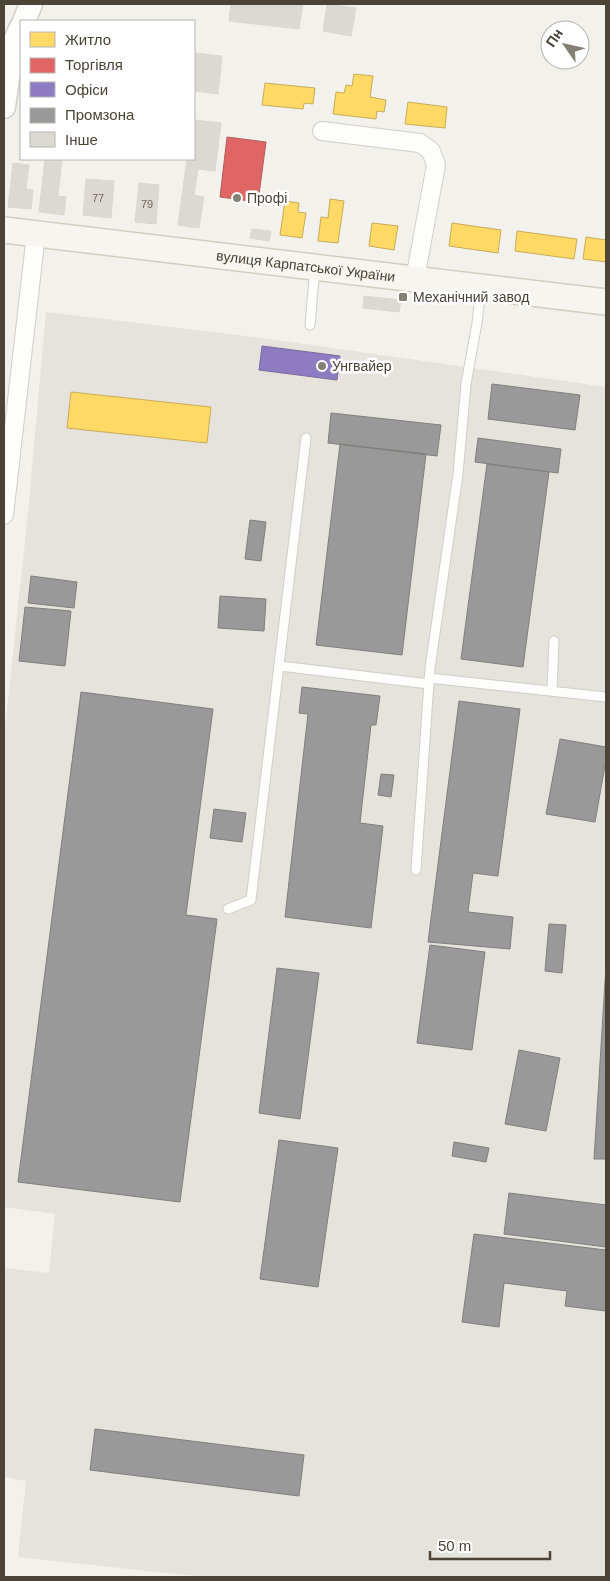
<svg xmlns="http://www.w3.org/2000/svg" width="610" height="1581" viewBox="0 0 610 1581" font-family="Arial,sans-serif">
	<rect width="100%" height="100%" fill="#f2f1eb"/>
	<!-- industrial -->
	<path fill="#e6e2dc" d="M46,312L254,337L606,387V1577H204L18,1557L26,1481L4,1477V1268L49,1273L55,1214L4,1207V737L28,513Z"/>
	<!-- homes -->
	<path fill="#ffd966" stroke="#c9ac58" d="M354,74L373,76L370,97L386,100L384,112L377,111L376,119L333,114L336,92L344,93L346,85L352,86Z
		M265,83L315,88L313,104L304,103L303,109L262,105Z
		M408,102L447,107L445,128L405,124Z
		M330,199L344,201L338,243L318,241L321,217L328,218Z
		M285,201L299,203L298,212L306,213L302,238L280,235Z
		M372,223L398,226L394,250L369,246Z
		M452,223L501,230L498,253L449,246Z
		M517,231L577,239L574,259L515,251Z
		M586,237L606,240V262L583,259Z
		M71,392L211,407L207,443L67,428Z"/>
	<!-- shops -->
	<path fill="#e06666" stroke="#b35c58" d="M227,137L266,142L258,202L220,197Z"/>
	<!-- offices -->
	<path fill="#8e7cc3" stroke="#7a6b99" d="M262,346L340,356L337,380L259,370Z"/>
	<!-- industry -->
	<path fill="#999" stroke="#817f7b" d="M492,384L580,395L575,430L488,419Z
		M331,413L441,425L437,456L328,443Z
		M478,438L561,449L558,473L475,462Z
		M340,444L426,454L402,655L316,645Z
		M487,464L549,472L523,667L461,659Z
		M250,520L266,522L261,561L245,559Z
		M31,576L77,582L74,608L28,603Z
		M220,596L266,599L264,631L218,628Z
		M25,607L71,611L65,666L19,661Z
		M302,687L380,696L376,725H371L360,823L383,826L371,928L285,917L308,714L299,713Z
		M81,692L213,709L186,915L217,919L180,1202L18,1182Z
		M459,701L520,709L498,876L473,873L468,912L513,917L510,949L428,942Z
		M560,739L606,747V760L595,822L546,814Z
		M381,774L394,775L391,797L378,795Z
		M214,809L246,813L242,842L210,838Z
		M549,924L566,925L562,973L545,971Z
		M430,945L485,952L472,1050L417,1043Z
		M606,966V1159H594Z
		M277,968L319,973L300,1119L259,1113Z
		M519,1050L560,1058L546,1131L505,1124Z
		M279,1140L338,1148L318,1287L260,1279Z
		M454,1142L489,1148L486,1162L452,1156Z
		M509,1193L606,1205V1247L504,1234Z
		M474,1234L606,1250V1311L565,1306L567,1291L504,1283L499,1327L462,1322Z
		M95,1429L304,1455L299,1496L90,1470Z"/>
	<!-- building -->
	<path fill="#dcd9d3" stroke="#dbd8d1" d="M231,4H303L299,29L229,21Z
		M327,4L356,8L351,36L323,31Z
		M194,53L222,56L218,94L194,91Z
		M194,120L221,123L215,171L198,169L194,195L204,197L199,228L178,225L187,159H194Z
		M45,159H62L58,196L66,197L64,215L39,212Z
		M13,163L29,165L26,189L33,190L31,209L8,207Z
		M86,179L114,181L111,218L83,215Z
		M139,183L159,185L156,224L135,222Z
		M252,229L271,231L269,241L250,238Z
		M364,296L401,300L399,312L363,308Z"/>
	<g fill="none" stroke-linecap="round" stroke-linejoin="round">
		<defs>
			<path id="service" d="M310,325L315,267
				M280,666L429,684
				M429,678L606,697
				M552,690L554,641
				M416,870L430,668L458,474L466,384L477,323L481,288
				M228,909L251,900L306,438"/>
			<path id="minor" d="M322,131L420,143L431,151L436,165L415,279
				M4,515L36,234"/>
			<path id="tertiary" d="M24,21L31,4
				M4,107L13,45L21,27"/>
			<g id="secondary">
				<path id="s1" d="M4,230L606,302"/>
			</g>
		</defs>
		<!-- service casing -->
		<use href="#service" stroke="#d0cec8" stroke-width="11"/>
		<!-- minor casing -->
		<use href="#minor" stroke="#d0cec8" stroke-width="20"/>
		<!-- tertiary casing -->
		<use href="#tertiary" stroke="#d0cec8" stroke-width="25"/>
		<!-- secondary casing -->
		<use href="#secondary" stroke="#d2cec1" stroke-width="28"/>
		<!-- service -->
		<use href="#service" stroke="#fdfdfc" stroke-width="9"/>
		<!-- minor -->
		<use href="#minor" stroke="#fdfdfc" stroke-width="18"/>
		<!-- tertiary -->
		<use href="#tertiary" stroke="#fdfdfc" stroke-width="22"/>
		<!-- secondary -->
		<use href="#secondary" stroke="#f7f5ef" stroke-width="25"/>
	</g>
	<!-- markers -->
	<g fill="#858075" stroke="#fff" stroke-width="2">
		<circle cx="237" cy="198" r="5"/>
		<rect x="398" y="292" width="10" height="10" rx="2.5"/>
		<circle cx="322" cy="366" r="5"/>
	</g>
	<g text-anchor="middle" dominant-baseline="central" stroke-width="5" stroke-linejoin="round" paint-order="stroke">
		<!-- number labels -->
		<g font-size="11" fill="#6f695e">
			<text x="98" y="198">77</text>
			<text x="147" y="204">79</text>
		</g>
		<!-- poi labels -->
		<g font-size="14" fill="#4a4336" stroke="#fff" text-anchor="start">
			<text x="247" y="198">Профі</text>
			<text x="413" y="297">Механічний завод</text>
			<text x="332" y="366">Унгвайер</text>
		</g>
		<!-- street labels -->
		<g font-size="14" fill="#4a4336" stroke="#fff">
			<text stroke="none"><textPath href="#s1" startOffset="304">вулиця Карпатської України</textPath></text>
		</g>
	</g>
	<!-- border -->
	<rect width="610" height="1581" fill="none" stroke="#4a4336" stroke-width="10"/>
	<!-- legend -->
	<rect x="20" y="20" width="175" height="140" fill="#ffffff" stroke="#b7b4af"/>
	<rect x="30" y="32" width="25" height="15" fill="#ffd966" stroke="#b7b4af"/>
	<text x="65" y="45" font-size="15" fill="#4a4336">Житло</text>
	<rect x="30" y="58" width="25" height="15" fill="#e06666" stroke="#b7b4af"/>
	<text x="65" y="70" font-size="15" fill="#4a4336">Торгівля</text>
	<rect x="30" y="82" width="25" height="15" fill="#8e7cc3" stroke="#b7b4af"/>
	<text x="65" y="95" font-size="15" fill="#4a4336">Офіси</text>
	<rect x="30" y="108" width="25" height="15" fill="#999999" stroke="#b7b4af"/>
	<text x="65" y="120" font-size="15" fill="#4a4336">Промзона</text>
	<rect x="30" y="132" width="25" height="15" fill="#dcd9d3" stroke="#b7b4af"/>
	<text x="65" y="145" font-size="15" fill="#4a4336">Інше</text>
	<!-- north arrow -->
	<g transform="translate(565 45) rotate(304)"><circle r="24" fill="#ffffff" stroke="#b7b4af"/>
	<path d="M0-4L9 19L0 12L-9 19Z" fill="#858075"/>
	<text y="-8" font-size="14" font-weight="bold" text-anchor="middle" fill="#4a4336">Пн</text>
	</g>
	<!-- scale -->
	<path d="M430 1551v8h120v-8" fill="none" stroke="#4a4336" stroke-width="2.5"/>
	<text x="438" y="1551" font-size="15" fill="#4a4336" stroke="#ffffff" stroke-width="4" paint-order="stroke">50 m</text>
</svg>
